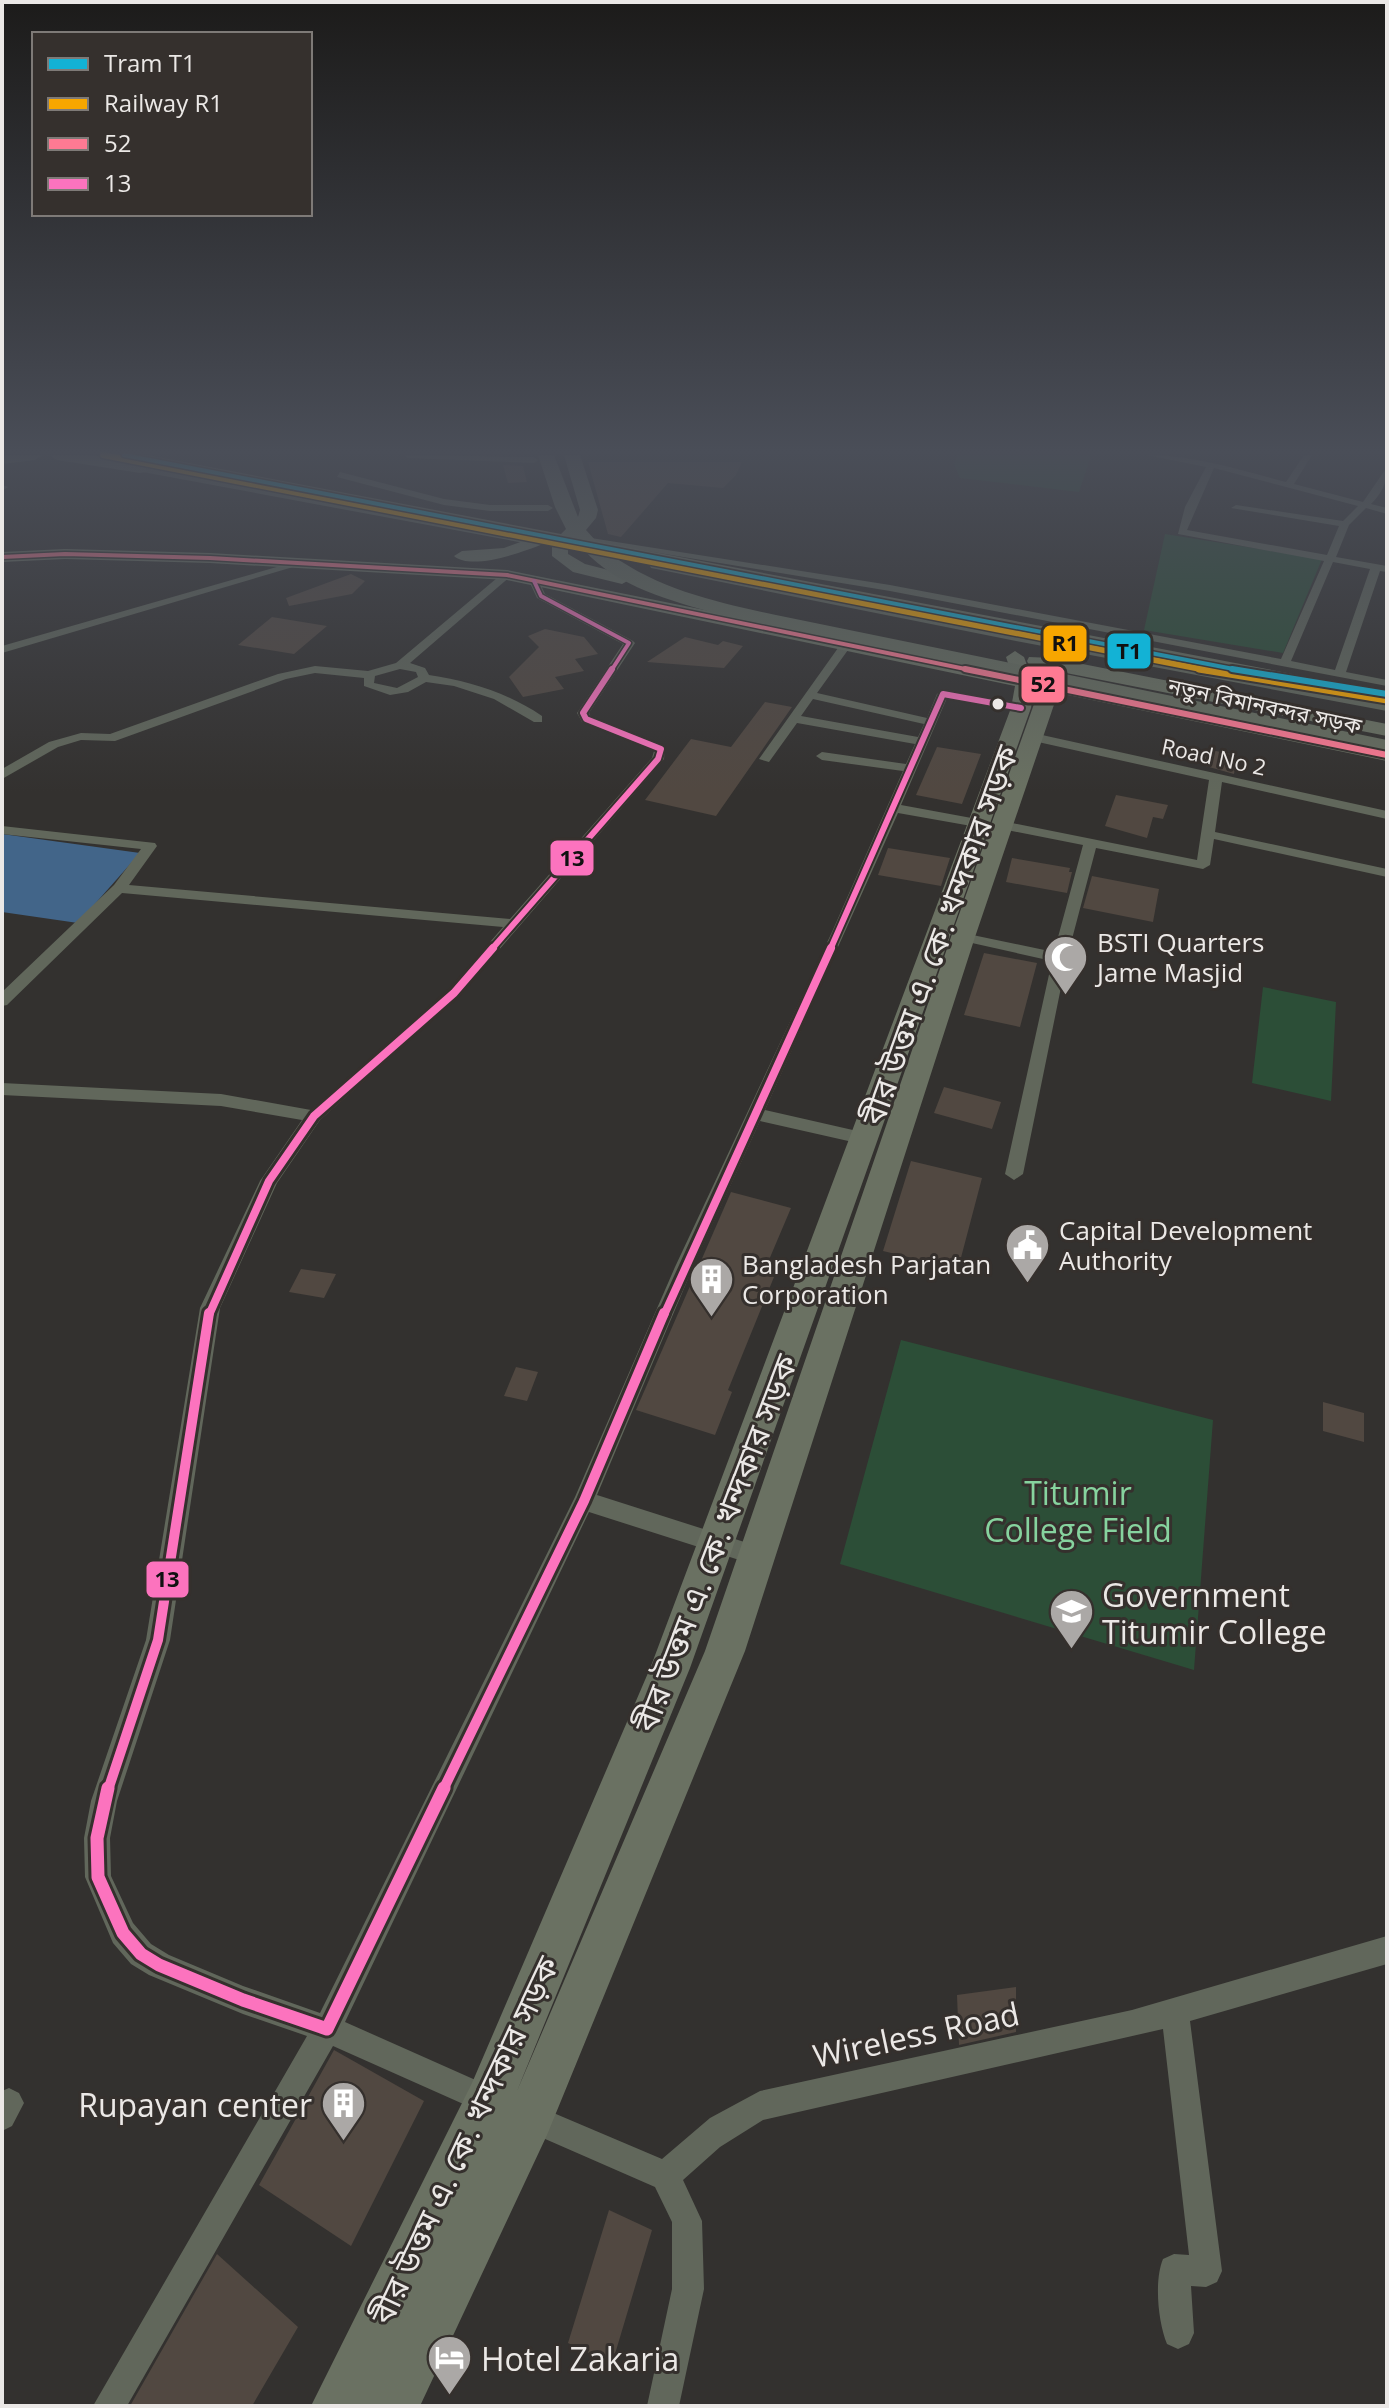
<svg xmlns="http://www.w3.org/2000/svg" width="1389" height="2408" viewBox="0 0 1389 2408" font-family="'Open Sans','Noto Sans Bengali',sans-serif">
	<rect width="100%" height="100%" fill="#33312f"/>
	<!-- green -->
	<path fill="#2c4e37" d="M957,455H1088L1091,456L1079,492L960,478L954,464Z
		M1165,534L1322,559L1283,653L1144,630Z
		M1263,987L1336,1002L1331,1101L1252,1083Z
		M901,1340L1213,1420L1194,1670L840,1564Z"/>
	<!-- water -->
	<path fill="#426589" d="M2,834L140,853L78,923L2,912Z"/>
	<!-- building -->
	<path fill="#514841" d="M588,462H742L736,475L723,488L668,483L621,537L608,534Z
		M503,465L523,466L527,482L508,483Z
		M351,574L365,581L352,594L289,606L286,598Z
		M272,617L327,626L294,654L238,645Z
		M545,629L584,637L598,654L575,659L584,671L555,677L564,689L523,697L509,677L539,647L528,636Z
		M685,637L718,645L723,641L743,646L724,668L647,662Z
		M765,702L792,707L716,816L645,800L691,739L731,747Z
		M937,747L981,754L962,804L916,795Z
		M1205,749L1237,755L1234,774L1202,765Z
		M1116,795L1168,805L1163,819L1153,817L1147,838L1105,826Z
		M888,848L950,858L941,886L878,875Z
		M1012,858L1070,868L1069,872H1072L1067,893L1006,882Z
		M1092,876L1159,889L1153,922L1083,908Z
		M984,953L1037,963L1020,1027L964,1015Z
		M944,1087L1001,1102L992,1129L934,1113Z
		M911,1161L982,1178L958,1269L883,1251Z
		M731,1192L791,1208L763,1274L774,1277L728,1390L732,1392L715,1435L636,1410Z
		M301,1269L336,1274L324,1298L289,1292Z
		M516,1367L538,1372L527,1401L504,1396Z
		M1323,1402L1364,1413V1442L1323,1431Z
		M1016,1987V2032L959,2045L957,1995Z
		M334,2050L424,2101L351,2246L259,2185Z
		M609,2210L652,2230L612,2364L568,2343Z
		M217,2254L298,2327L252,2406H130Z"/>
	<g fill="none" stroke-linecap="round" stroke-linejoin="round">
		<!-- street -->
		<path fill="#61675b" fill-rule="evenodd" d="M404,455L534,457L538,460L534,463L408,458Z
			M1147,455C1194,455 1240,470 1286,482L1304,455H1312L1294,484L1363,502L1387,467C1387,483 1382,493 1371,504L1387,508V514L1366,508L1349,525L1336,557L1387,566V572L1380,571L1346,672L1387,680V686L890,591L567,538L572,535L890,585L1281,659L1324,561L1178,534L1185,507L1206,467ZM1214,468L1358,506L1343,521L1236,505L1231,508L1339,526L1327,555L1187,530ZM1333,562L1370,569L1335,670L1291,661Z
			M124,463L535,539L540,542L535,545L121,468Z
			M340,472L444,499L490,505H548L553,508L548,511H490L444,505L337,477Z
			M2,485L8,487L2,491Z
			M301,560L310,562L2,653V646Z
			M655,563L1016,635L1387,703V711L1016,641L651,568L650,566Z
			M503,573L512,575L410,663L425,668L429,675C470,681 508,693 542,716V722H534L494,699L454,686L426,682L408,692L390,695L364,686V678L315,673L286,679L115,741L81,740L58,747L2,779V769L49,742L81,733L110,734L278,674L315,666L368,671L396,663ZM400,669L416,672L418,677L397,688L374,683L375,676Z
			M534,578L538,579L545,594L633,641L635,643L589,713L591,717L665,746L664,759L459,996L320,1120L277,1183L220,1308L170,1640L117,1801L110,1838L111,1876L133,1923L151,1944L169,1955L243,1986L320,2013L575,1497L675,1267L832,932L903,771L822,760L816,756L822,752L906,764L915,744L797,723L769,762L759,759L843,641L847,640L853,643L817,693L927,718L937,694L943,690L1021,704L1027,708L1021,712L947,698L901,805L977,819L984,823L977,827L898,813L765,1110L866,1133L875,1139L866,1145L760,1121L693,1267L597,1495L766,1549L769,1556L766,1563L758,1566L589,1512L345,2022L498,2090L503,2100L498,2110L488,2115L333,2046L127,2406H93L307,2036L243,2014L149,1975L131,1964L113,1943L85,1877L84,1838L91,1801L146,1640L200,1308L260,1181L302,1120L221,1106L2,1095V1083L221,1094L311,1110L449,990L503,927L122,893L7,1005L2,1006V992L114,885L141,849L2,834V826L155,843L157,846L129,885L510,919L652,758L654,751L582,722L577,713L623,644L537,598L529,581ZM813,699L924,724L918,737L801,716Z
			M1033,733L1387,811V819L1222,782L1215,832L1387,869V877L1214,839L1210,865L1203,869L1096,848L1067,958L1023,1174L1014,1180L1005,1174L1052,961L963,941L956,937L963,933L1054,952L1083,845L1002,829L995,825L1002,821L1197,860L1209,780L1029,740V734Z
			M1387,1936V1964L1190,2021L1222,2271L1217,2282L1206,2287L1191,2286L1194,2333L1189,2344L1178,2349L1167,2344C1158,2322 1154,2281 1163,2259L1174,2254L1189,2255L1163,2029L763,2120L720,2147L683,2180L702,2221L704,2289L679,2406H647L672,2289V2222L655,2187L520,2128L515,2118L520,2108L530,2103L662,2159L710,2118L760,2091L1132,2010Z
			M9,2088L19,2093L24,2103L12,2126L2,2131V2091Z"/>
		<!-- primary -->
		<path fill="#6a7162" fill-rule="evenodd" d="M537,536L543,538V544C523,552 471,571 454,556L462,551L504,548Z
			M560,541L568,546V554L585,564L628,575L631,579L622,584L573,572L552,556V546Z
			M65,549L210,553L507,570L1011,672L1006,657L1015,651L1024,657L1031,676L1041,678L1042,668L1029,665L1027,661L1029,657L1052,658L1387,724V736L1061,672L1060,682L1387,749V761L1058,693L975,937L745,1651L547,2135L420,2406H311L472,2083L651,1666L1011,708L1015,686L507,580L210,563L65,559L2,562V552ZM1034,689L1039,690L951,937L705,1651L517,2091L690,1668L1031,708Z"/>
		<!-- highway -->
		<path fill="#666d5f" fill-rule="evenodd" d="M2,455H43L35,460L2,464Z
			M49,455H90L119,460L112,455H147L561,534L566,529L555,507L538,455H554L578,517L580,510L564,455H580L598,510L596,518L586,530L596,541L1387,692V706L612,555C660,590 720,603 776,615L1387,740V754L718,614C672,601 617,587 584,550L146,465V472L140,473L57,460Z"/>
		<defs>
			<path id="bus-1-far1" d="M2,557L65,554L210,558L507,575L975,671"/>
			<path id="bus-1" d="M965,669L1387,755"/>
			<path id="bus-2-far4" d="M534,581L541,596L629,643L611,671"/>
			<path id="bus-2-far3" d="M491,950L658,759L661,749L586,719L583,713L612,669
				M830,950L943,694L1021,708"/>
			<path id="bus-2-far2" d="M209,1315L269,1181L314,1116L454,993L493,948
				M664,1315L831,948"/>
			<path id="bus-2-far1" d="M108,1790L158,1640L209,1313
				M443,1790L584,1501L664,1313"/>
			<path id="bus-2" d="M108,1788L97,1838L98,1877L123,1933L141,1954L159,1965L243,2000L327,2029L444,1788"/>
		</defs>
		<!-- bus-1-far1 casing -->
		<use href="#bus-1-far1" stroke="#35302d" stroke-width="7"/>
		<!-- bus-1 casing -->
		<use href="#bus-1" stroke="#35302d" stroke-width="10"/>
		<!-- bus-2-far4 casing -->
		<use href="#bus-2-far4" stroke="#35302d" stroke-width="7"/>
		<!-- bus-2-far3 casing -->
		<use href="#bus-2-far3" stroke="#35302d" stroke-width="10"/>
		<!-- bus-2-far2 casing -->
		<use href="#bus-2-far2" stroke="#35302d" stroke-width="14"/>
		<!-- bus-2-far1 casing -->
		<use href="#bus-2-far1" stroke="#35302d" stroke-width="16"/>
		<!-- bus-2 casing -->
		<use href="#bus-2" stroke="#35302d" stroke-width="19"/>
		<!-- bus-1-far1 -->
		<use href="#bus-1-far1" stroke="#fe7a93" stroke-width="4"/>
		<!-- bus-1 -->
		<use href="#bus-1" stroke="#fe7a93" stroke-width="6"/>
		<!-- bus-2-far4 -->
		<use href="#bus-2-far4" stroke="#fc73be" stroke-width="4"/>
		<!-- bus-2-far3 -->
		<use href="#bus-2-far3" stroke="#fc73be" stroke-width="6"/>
		<!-- bus-2-far2 -->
		<use href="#bus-2-far2" stroke="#fc73be" stroke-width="8"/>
		<!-- bus-2-far1 -->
		<use href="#bus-2-far1" stroke="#fc73be" stroke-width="10"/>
		<!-- bus-2 -->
		<use href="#bus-2" stroke="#fc73be" stroke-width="13"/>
		<defs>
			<path id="rail-1-far1" d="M103,455L1211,671"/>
			<path id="rail-1" d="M1199,669L1387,700"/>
		</defs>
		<!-- rail-1-far1 casing -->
		<use href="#rail-1-far1" stroke="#35302d" stroke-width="9"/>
		<!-- rail-1 casing -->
		<use href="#rail-1" stroke="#35302d" stroke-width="11"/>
		<!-- rail-1-far1 -->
		<use href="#rail-1-far1" stroke="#f7a600" stroke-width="6"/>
		<!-- rail-1 -->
		<use href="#rail-1" stroke="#f7a600" stroke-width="7"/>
		<defs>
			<path id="tram-1-far1" d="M124,455L1244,671"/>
			<path id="tram-1" d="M1232,669L1387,694"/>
		</defs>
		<!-- tram-1-far1 casing -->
		<use href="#tram-1-far1" stroke="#35302d" stroke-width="7"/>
		<!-- tram-1 casing -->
		<use href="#tram-1" stroke="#35302d" stroke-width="10"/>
		<!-- tram-1-far1 -->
		<use href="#tram-1-far1" stroke="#13b2d5" stroke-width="4"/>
		<!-- tram-1 -->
		<use href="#tram-1" stroke="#13b2d5" stroke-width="6"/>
	</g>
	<!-- sky -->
	<linearGradient id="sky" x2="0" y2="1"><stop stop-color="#1c1b1a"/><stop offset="0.57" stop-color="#4a4e58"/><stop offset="1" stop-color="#4a4e58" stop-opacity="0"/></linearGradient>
	<rect width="1389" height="792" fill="url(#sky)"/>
	<!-- icons -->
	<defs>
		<symbol id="mosque-pin" viewBox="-11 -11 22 30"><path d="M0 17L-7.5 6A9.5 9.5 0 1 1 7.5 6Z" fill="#aba8a6" stroke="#35302d"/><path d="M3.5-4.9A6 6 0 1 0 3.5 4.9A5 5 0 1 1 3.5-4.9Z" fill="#fff"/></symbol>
		<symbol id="civic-pin" viewBox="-11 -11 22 30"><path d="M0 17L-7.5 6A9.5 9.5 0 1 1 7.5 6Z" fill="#aba8a6" stroke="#35302d"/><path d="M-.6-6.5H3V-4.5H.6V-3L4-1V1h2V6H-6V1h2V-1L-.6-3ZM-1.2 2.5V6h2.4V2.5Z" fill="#fff"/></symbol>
		<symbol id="building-pin" viewBox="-11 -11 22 30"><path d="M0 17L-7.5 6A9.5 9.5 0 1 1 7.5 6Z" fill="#aba8a6" stroke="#35302d"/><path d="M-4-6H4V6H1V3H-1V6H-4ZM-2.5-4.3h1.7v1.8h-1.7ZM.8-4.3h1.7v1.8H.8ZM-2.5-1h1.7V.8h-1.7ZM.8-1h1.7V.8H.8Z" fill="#fff"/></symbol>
		<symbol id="university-pin" viewBox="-11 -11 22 30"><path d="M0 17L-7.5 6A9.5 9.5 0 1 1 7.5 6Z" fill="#aba8a6" stroke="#35302d"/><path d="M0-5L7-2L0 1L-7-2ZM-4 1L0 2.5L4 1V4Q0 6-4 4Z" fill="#fff"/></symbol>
		<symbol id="hotel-pin" viewBox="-11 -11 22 30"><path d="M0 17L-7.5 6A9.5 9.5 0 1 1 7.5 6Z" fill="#aba8a6" stroke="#35302d"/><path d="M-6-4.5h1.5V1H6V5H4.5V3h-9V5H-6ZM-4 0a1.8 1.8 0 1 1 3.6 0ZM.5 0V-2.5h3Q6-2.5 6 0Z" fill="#fff"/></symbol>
	</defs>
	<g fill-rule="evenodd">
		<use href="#mosque-pin" x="1040" y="932" width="51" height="69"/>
		<use href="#civic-pin" x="1002" y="1220" width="51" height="69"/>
		<use href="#building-pin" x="686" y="1254" width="51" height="69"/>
		<use href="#university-pin" x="1046" y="1586" width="51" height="69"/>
		<use href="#building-pin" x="318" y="2078" width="51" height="69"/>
		<use href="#hotel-pin" x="424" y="2332" width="51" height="69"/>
	</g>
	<!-- markers -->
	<circle fill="#ebe8e6" stroke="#35302d" stroke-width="3" cx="998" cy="704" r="7"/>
	<g text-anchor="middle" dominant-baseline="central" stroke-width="6" stroke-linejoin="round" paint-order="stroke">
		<!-- far-street labels -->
		<g font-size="22" fill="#ebe8e6" stroke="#35302d">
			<text transform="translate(1265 705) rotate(12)">নতুন বিমানবন্দর সড়ক</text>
			<text transform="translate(1214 756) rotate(12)">Road No 2</text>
		</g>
		<!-- poi labels -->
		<g font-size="26" fill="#ebe8e6" stroke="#35302d" text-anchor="start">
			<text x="1097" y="942">BSTI Quarters<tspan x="1097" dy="30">Jame Masjid</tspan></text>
			<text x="1059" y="1230">Capital Development<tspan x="1059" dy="30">Authority</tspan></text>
			<text x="742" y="1264">Bangladesh Parjatan<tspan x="742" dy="30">Corporation</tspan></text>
		</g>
		<!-- near-street labels -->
		<g font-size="32" fill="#ebe8e6" stroke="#35302d">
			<text transform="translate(939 935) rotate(-70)">বীর উত্তম এ. কে. খন্দকার সড়ক</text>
			<text transform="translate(715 1543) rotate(-69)">বীর উত্তম এ. কে. খন্দকার সড়ক</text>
			<text transform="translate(916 2034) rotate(-12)">Wireless Road</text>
			<text transform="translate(464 2140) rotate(-65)">বীর উত্তম এ. কে. খন্দকার সড়ক</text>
		</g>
		<!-- near-park labels -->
		<g font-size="32" fill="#86d39e" stroke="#35302d">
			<text x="1078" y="1492">Titumir<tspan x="1078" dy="37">College Field</tspan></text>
		</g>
		<!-- near-poi labels -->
		<g font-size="32" fill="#ebe8e6" stroke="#35302d" text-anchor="start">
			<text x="1102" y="1594">Government<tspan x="1102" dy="37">Titumir College</tspan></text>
			<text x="312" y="2104" text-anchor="end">Rupayan center</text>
			<text x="481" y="2358">Hotel Zakaria</text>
		</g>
	</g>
	<g stroke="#35302d" stroke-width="3">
		<rect x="1042" y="624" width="46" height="39" rx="8" fill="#f7a600"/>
		<rect x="1106" y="632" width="46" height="38" rx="8" fill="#13b2d5"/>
		<rect x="1020" y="665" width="46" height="39" rx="8" fill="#fe7a93"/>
		<rect x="549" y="839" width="46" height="38" rx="8" fill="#fc73be"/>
		<rect x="145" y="1560" width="45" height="39" rx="8" fill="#fc73be"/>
	</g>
	<g font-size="22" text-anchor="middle" font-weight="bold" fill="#111">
		<text x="1065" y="651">R1</text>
		<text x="1129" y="659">T1</text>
		<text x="1043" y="692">52</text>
		<text x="572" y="866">13</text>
		<text x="167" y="1587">13</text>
	</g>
	<!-- border -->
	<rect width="1389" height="2408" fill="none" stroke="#ebe8e6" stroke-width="8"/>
	<!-- legend -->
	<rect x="32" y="32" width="280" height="184" fill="#35302d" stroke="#7e7a77" stroke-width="2"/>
	<rect x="48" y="58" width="40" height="12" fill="#13b2d5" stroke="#7e7a77" stroke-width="2"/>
	<text x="104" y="72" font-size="24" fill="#ebe8e6">Tram T1</text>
	<rect x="48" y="98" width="40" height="12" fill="#f7a600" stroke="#7e7a77" stroke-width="2"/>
	<text x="104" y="112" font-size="24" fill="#ebe8e6">Railway R1</text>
	<rect x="48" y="138" width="40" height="12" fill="#fe7a93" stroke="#7e7a77" stroke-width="2"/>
	<text x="104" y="152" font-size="24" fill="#ebe8e6">52</text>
	<rect x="48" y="178" width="40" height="12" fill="#fc73be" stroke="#7e7a77" stroke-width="2"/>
	<text x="104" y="192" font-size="24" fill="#ebe8e6">13</text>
</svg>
